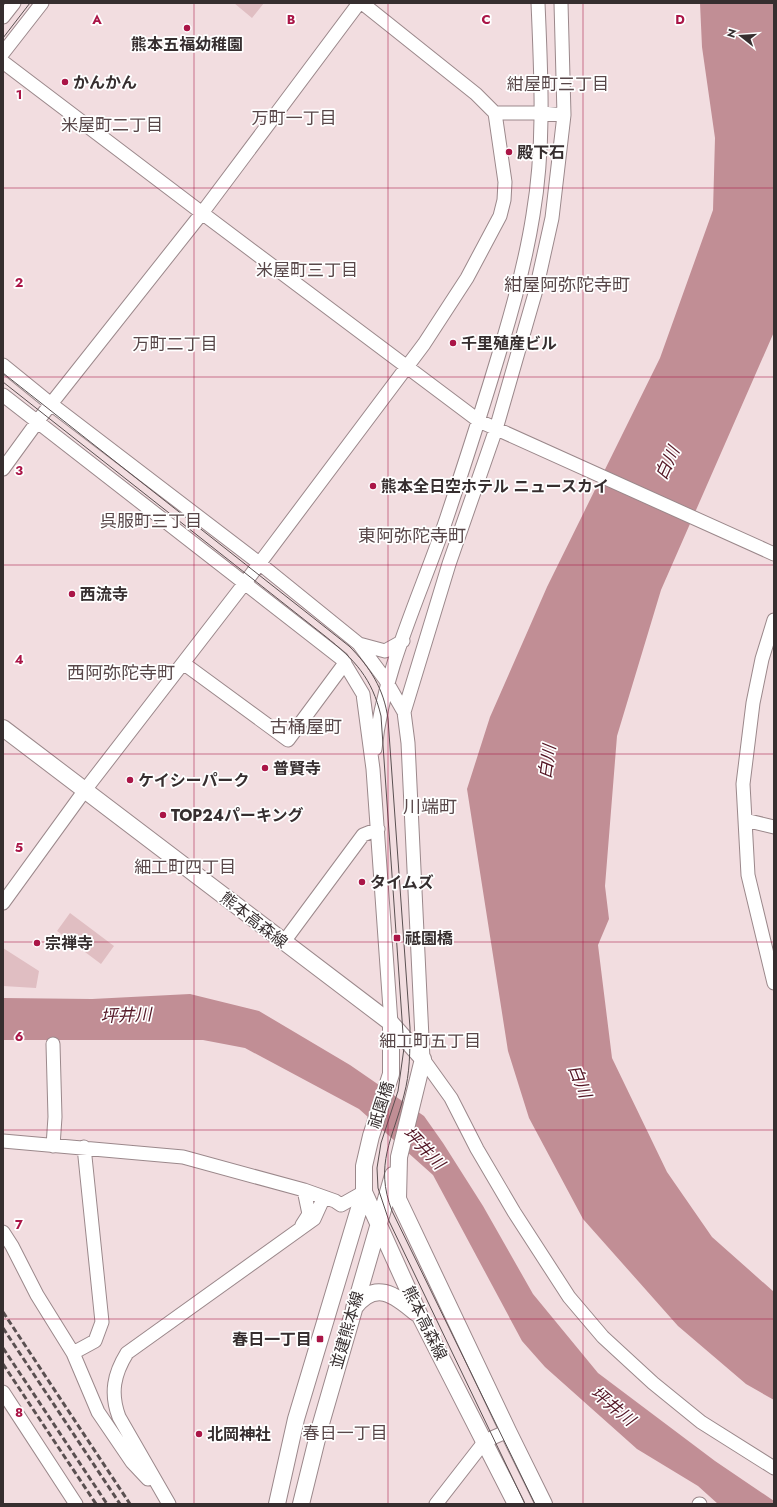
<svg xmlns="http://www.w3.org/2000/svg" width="777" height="1507" viewBox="0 0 777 1507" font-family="Jost,'Noto Sans JP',sans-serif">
	<rect width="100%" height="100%" fill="#f2dde0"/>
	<!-- green -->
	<path fill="#e0bec2" d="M234,3H264L252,18Z
		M70,913L114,946L101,964L57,931Z
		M3,948L39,971L36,988L3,986Z"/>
	<!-- water -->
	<path fill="#c18e95" d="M700,3H774V332L661,590L617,736L605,886L609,919L598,945L612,1058L667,1172L712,1237L774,1292V1400L746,1384L678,1326L583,1219L529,1118L508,1051L467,789L490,717L547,587L660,358L713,210L715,138L702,47Z
		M190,994L259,1011L350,1065L424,1116L443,1143L483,1206L533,1294L598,1373L715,1461L774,1501V1504H718L698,1486L637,1449L545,1367L522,1341L433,1175L359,1109L245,1048L203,1040H3V998L92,999Z"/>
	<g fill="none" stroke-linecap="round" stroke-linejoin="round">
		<defs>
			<path id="minor" d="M3,17L14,3
				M3,53L42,3
				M3,62L202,213L479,421L774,554
				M495,113H542L564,115
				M3,365L51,404L259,563L359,644L385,679L404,712L408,743L423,1059L451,1098L477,1149L514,1212L569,1297L603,1337L653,1383L701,1422L774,1468
				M3,395L342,659L363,694L373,769L391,1023
				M3,469L43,414L202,213L359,3
				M774,620L762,659L753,703L743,784L748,875L774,983
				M359,644L385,651L403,641
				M183,663L288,740L345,663
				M404,712L449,564L496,429L536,290L552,218L564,115L561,3
				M375,749C383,670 422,592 447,517C466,460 484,404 501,347C514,304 526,260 533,215C545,145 541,74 538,3
				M745,820L774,827
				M3,903L85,790L244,584L424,344L467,278L500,216L504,200L505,182L495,113L476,94L362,3
				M283,943L363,835L378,829
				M3,1141L183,1157L304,1190L335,1201L341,1205L364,1192
				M53,1146L55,1117L53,1044
				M302,1225L309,1214L304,1190
				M3,1232L12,1246L37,1295L73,1353L98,1412L132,1462L148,1479
				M73,1353L95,1341L102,1322L84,1147
				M3,1392L76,1504
				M169,1504L119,1417C110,1393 114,1374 127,1353L314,1219L324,1197
				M436,1504L485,1441L508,1431
				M699,1504H700"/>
			<path id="major" d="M3,728L391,1023L423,1059L399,1157L398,1199L508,1431L544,1504
				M391,1023V1074L371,1136L364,1166V1192L420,1316L516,1504
				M354,1308C375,1280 394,1294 416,1313
				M277,1504L296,1419L364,1192
				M301,1504L320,1427L393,1175"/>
		</defs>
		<!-- minor casing -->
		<use href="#minor" stroke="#9b888b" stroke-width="15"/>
		<!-- major casing -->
		<use href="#major" stroke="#9b888b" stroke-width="18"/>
		<!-- minor -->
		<use href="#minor" stroke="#fff" stroke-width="13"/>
		<!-- major -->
		<use href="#major" stroke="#fff" stroke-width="16"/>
		<!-- tram -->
		<path stroke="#5a5051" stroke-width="1" d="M3,38L30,3
			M3,373L349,646C370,667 384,689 388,719L410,1028C410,1051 410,1073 404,1095C393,1139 374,1164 392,1211L535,1504
			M3,382L325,636C355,660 372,678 381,716L404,1048L398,1091L381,1143L377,1168L378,1188L389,1221L525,1504"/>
		<!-- rail -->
		<path stroke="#5a5051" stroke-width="3" stroke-dasharray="6 3" stroke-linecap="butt" d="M3,1312L130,1504
			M3,1328L120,1504
			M3,1348L107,1504
			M3,1364L96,1504"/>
	</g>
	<!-- grid -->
	<path fill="none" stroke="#aa1547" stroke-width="1" stroke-opacity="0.55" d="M194,3V1504M388,3V1504M583,3V1504M3,188H774M3,377H774M3,565H774M3,754H774M3,942H774M3,1130H774M3,1319H774"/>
	<!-- markers -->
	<g fill="#aa1547" stroke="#fff" stroke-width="1.5">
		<circle cx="187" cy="28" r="4"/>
		<circle cx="65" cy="82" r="4"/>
		<circle cx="509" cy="152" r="4"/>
		<circle cx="453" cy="343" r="4"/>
		<circle cx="373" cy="486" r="4"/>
		<circle cx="72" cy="594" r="4"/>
		<circle cx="265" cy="768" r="4"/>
		<circle cx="130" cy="780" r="4"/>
		<circle cx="163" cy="815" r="4"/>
		<circle cx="362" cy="882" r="4"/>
		<rect x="393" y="934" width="8" height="8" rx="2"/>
		<circle cx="37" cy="943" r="4"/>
		<rect x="316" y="1335" width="8" height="8" rx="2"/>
		<circle cx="199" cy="1434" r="4"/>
	</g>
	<g text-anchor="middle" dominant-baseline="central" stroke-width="3.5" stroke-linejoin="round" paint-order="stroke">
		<!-- poi labels -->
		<g font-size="16" font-weight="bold" fill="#362e2f" stroke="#fff" text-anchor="start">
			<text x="187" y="44" text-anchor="middle">熊本五福幼稚園</text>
			<text x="73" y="82">かんかん</text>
			<text x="517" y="152">殿下石</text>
			<text x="461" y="343">千里殖産ビル</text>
			<text x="381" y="486">熊本全日空ホテル ニュースカイ</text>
			<text x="80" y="594">西流寺</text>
			<text x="273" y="768">普賢寺</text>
			<text x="138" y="780">ケイシーパーク</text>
			<text x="171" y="815">TOP24パーキング</text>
			<text x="370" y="882">タイムズ</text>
			<text x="405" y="938">祗園橋</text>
			<text x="45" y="943">宗禅寺</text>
			<text x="312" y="1339" text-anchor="end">春日一丁目</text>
			<text x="207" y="1434">北岡神社</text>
		</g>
		<!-- street labels -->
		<g font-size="16" fill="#362e2f" stroke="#fff">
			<text transform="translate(254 920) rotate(38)">熊本高森線</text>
			<text transform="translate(381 1105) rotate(-72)">祇園橋</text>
			<text transform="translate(425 1323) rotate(64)">熊本高森線</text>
			<text transform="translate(347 1330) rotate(-74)">並建熊本線</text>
		</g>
		<!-- neighbourhood labels -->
		<g font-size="17" fill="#584749" stroke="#fff">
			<text x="558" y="84">紺屋町三丁目</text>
			<text x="294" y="118">万町一丁目</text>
			<text x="112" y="125">米屋町二丁目</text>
			<text x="307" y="270">米屋町三丁目</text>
			<text x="175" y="344">万町二丁目</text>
			<text x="151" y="521">呉服町三丁目</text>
			<text x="185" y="867">細工町四丁目</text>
			<text x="430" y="1041">細工町五丁目</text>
			<text x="345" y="1433">春日一丁目</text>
		</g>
		<!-- water labels -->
		<g font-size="17" font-style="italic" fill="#531524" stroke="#fff">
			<text transform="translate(667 463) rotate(-65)">白川</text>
			<text transform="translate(547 762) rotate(-82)">白川</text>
			<text transform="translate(126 1015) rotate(-2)">坪井川</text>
			<text transform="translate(580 1081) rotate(69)">白川</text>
			<text transform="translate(424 1148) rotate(46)">坪井川</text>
			<text transform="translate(613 1406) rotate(39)">坪井川</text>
		</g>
		<!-- quarter labels -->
		<g font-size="18" fill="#584749" stroke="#fff">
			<text x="567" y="285">紺屋阿弥陀寺町</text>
			<text x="412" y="536">東阿弥陀寺町</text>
			<text x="121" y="673">西阿弥陀寺町</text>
			<text x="306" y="727">古桶屋町</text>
			<text x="430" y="807">川端町</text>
		</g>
	</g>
	<g font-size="13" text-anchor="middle" font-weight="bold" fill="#aa1547" stroke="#fff" stroke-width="3.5" stroke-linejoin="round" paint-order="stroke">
		<text x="97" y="24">A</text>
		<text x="291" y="24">B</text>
		<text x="486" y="24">C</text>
		<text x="680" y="24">D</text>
		<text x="19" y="99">1</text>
		<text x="19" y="287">2</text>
		<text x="19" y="475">3</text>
		<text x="19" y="664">4</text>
		<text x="19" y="852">5</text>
		<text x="19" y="1041">6</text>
		<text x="19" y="1229">7</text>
		<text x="19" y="1417">8</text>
	</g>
	<!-- border -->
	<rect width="777" height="1507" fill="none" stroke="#362e2f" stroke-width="8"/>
	<!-- north arrow -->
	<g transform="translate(741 36) rotate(287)" stroke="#ffffff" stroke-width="3" paint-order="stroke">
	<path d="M0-3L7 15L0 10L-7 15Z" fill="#362e2f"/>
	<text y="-6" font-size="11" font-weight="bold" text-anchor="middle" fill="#362e2f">N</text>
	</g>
</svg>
